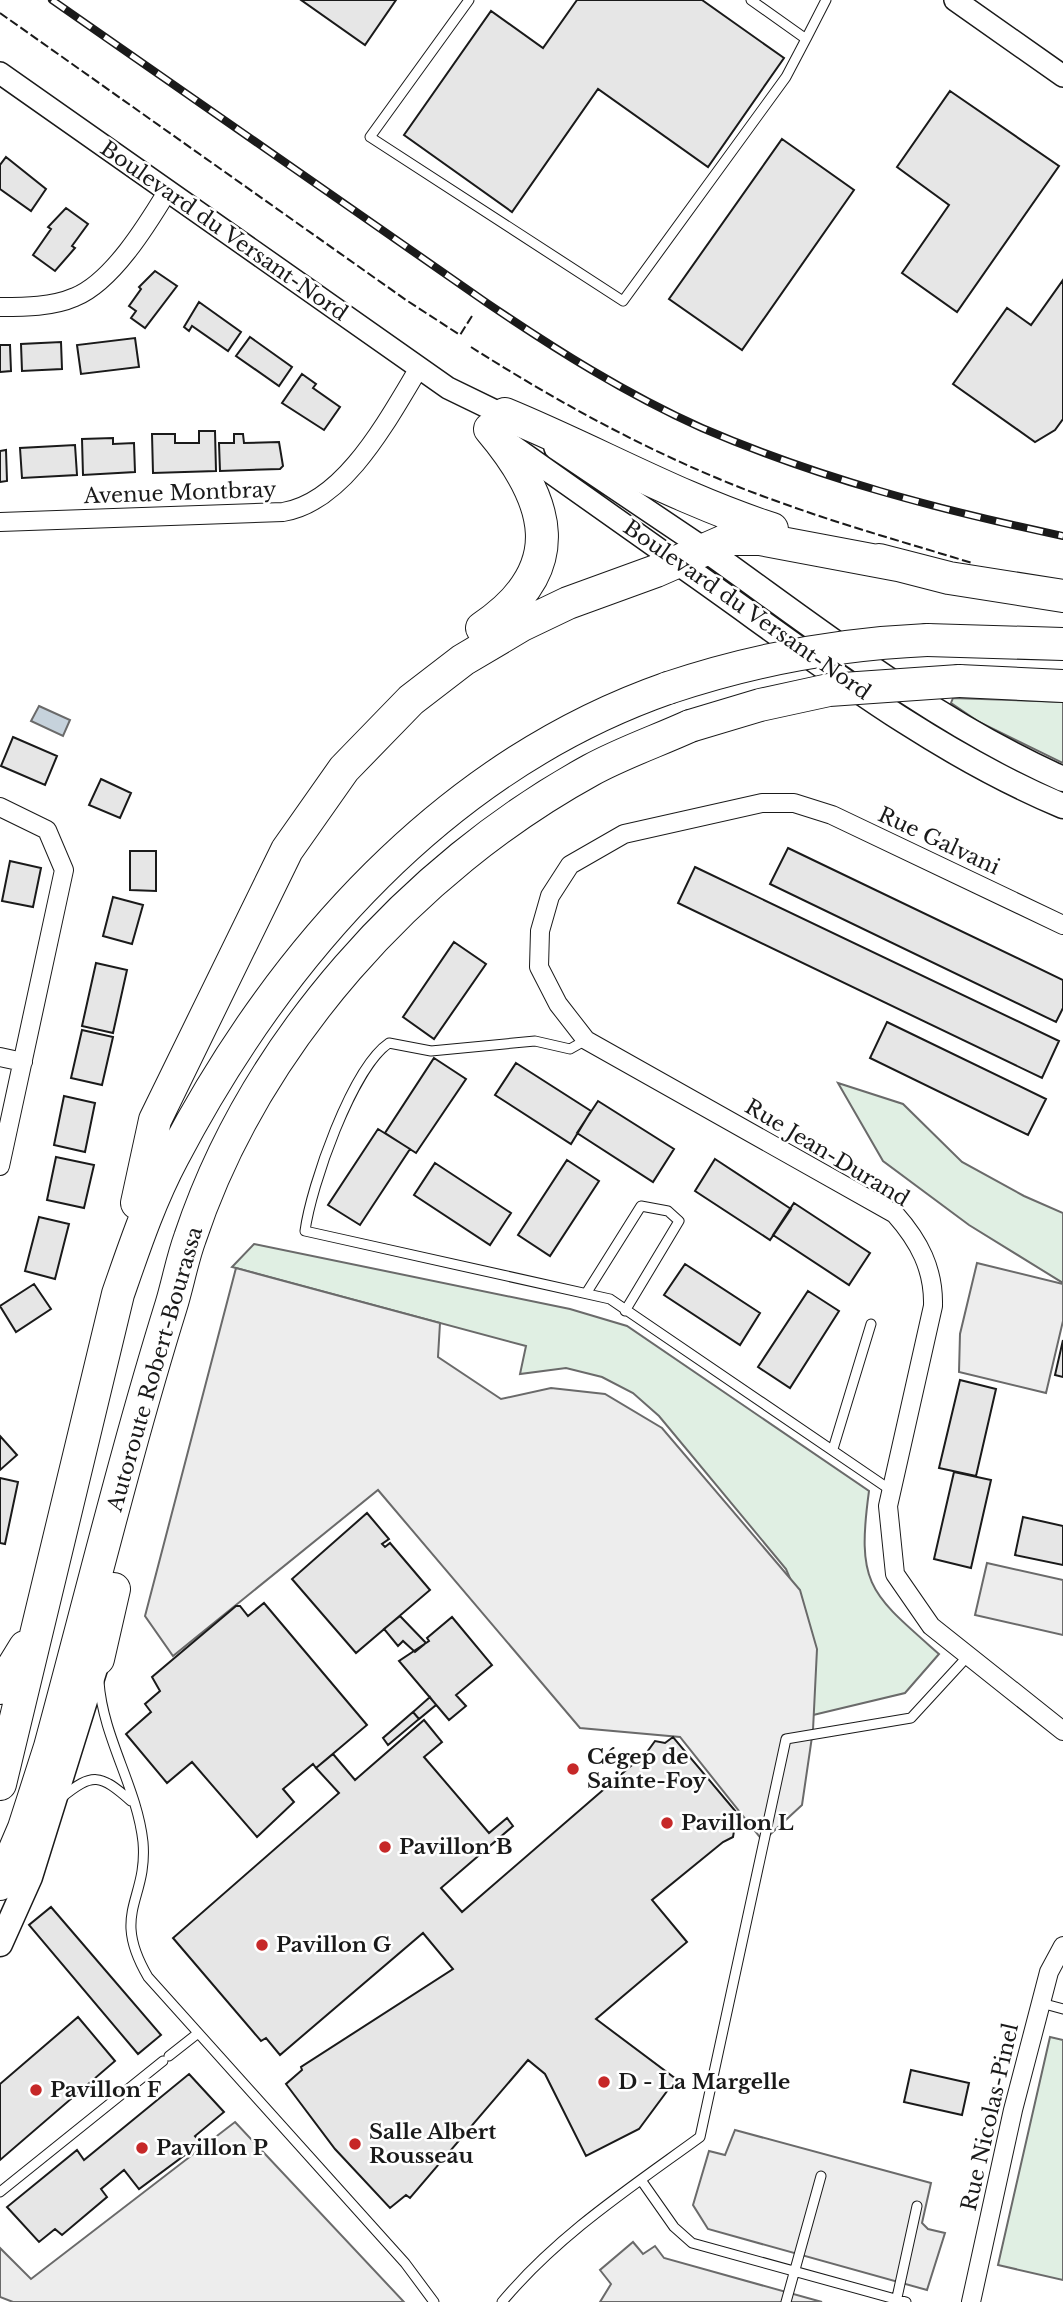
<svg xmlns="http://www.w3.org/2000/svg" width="1063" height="2302" viewBox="0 0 1063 2302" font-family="'Libre Baskerville',serif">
	<rect width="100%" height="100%" fill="#fff"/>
	<!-- green -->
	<path fill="#e0efe3" stroke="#6a6a6a" stroke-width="2" d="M953,698L1063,702V763L979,722L951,703Z
		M838,1083L903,1104L962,1162L1024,1196L1063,1213V1283L969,1225L883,1161Z
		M254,1244L570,1309L627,1326L869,1491C856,1586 870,1593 939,1654L905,1693L809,1716L799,1599L786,1569L659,1416L633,1393L602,1377L566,1368L520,1374L526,1346L232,1267Z
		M1050,2037L1063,2040V2280L998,2265Z"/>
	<!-- parking -->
	<path fill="#ededed" stroke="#6a6a6a" stroke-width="2" d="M977,1263L1063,1284V1321L1046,1393L959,1372L960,1334Z
		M236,1268L440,1323L438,1357L501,1399L551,1388L605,1394L662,1428L800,1590L817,1649L813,1730L802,1805L763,1841L680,1737L580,1728L378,1490L173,1656L145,1616Z
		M987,1563L1063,1580V1635L975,1615Z
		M235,2122L404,2302H13L0,2297V2248L31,2279Z
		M735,2130L931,2183L922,2223L928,2229L945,2233L927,2290L708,2229L693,2205L709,2151L725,2155Z
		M633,2242L643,2254L655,2246L664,2258L822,2302H600L611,2284L600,2270Z"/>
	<!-- water -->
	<path fill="#c6d2dc" stroke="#6a6a6a" stroke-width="2" d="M39,706L70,720L63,736L31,721Z"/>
	<!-- building -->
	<path fill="#e6e6e6" stroke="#1a1a1a" stroke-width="2" d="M301,0H396L365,45Z
		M577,0H702L784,58L708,167L598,89L512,212L404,135L491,11L543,48Z
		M950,91L1059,166L957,312L902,273L949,205L897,167Z
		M782,139L854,190L742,350L669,299Z
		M6,157L46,189L31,211L0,189V165Z
		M66,208L88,224L72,246L75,248L55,271L33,255L51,229L48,227Z
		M155,271L177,286L145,328L131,318L136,311L129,306L141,289L139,287Z
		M1063,280V419L1055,430L1035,442L953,384L1007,308L1031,325Z
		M199,302L241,332L228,351L192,326L189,331L184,327Z
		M250,337L292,367L279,386L236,356Z
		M135,338L139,367L81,374L77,345Z
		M61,342L62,369L22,371L21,344Z
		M0,345H10L11,371L0,372Z
		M302,374L316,384L313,388L340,407L324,430L282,403Z
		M199,431H215L216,471L153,473L152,434H175V443H199Z
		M234,434H243L244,443L279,442L283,466L280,469L220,471L219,443H234Z
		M113,438V444L134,443L135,472L83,475L82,439Z
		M75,445L77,475L22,478L20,448Z
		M6,450L7,481L0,482V451Z
		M13,737L57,756L45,785L1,766Z
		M101,779L131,793L120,818L89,805Z
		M788,848L1063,980V1008L1056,1022L770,884Z
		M130,851H156V891L130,890Z
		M10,861L41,868L33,907L2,901Z
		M695,867L1059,1041L1042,1078L678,903Z
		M113,897L143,905L132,944L103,936Z
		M454,942L486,964L434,1039L403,1017Z
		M96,963L127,970L113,1033L82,1026Z
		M887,1022L1046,1099L1028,1135L870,1058Z
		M82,1030L113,1037L102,1085L71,1078Z
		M434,1058L466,1079L416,1153L385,1133Z
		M516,1063L591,1111L571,1144L495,1095Z
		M64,1096L95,1103L85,1152L54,1145Z
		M598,1101L674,1149L653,1182L577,1133Z
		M378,1129L410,1149L360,1225L328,1205Z
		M56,1157L94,1165L84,1208L47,1200Z
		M715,1159L791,1209L770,1240L695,1191Z
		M567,1160L599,1181L550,1256L518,1235Z
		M435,1163L511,1213L490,1245L414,1195Z
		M794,1203L870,1253L849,1285L773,1235Z
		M39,1217L69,1224L55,1279L25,1271Z
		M685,1264L760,1313L740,1345L664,1295Z
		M34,1284L51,1309L16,1332L0,1306Z
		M808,1291L839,1311L790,1388L758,1367Z
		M1063,1340V1377L1055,1375Z
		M960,1380L996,1389L976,1476L939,1468Z
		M0,1436L17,1455L0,1470Z
		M954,1472L991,1480L971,1568L934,1559Z
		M0,1478L18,1482L5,1544L0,1543Z
		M367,1513L389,1539L382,1544L385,1547L390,1543L430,1590L356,1653L292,1579Z
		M1023,1517L1063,1526V1565L1015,1555Z
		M264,1603L367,1725L316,1768L313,1764L283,1789L294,1802L257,1837L192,1762L167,1783L126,1734L151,1712L145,1704L160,1691L152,1677L236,1606H240L248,1616Z
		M400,1616L426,1643L415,1652L403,1641L398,1646L384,1629Z
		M452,1617L492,1665L456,1695L466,1706L449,1720L399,1661L429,1641L427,1638Z
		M430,1697L436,1705L419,1719L413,1712Z
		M413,1712L419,1719L388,1745L383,1738Z
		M424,1720L442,1742L424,1757L489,1833L507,1818L513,1826L441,1888L462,1912L647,1752L655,1741L665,1743L673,1737L742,1819L735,1825L733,1837L723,1842L652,1900L687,1942L596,2019L676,2079L639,2129L586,2156L545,2074L528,2060L410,2198L406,2195L390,2208L335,2149L286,2084L302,2070L301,2067L453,1969L423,1933L280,2055L266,2038L261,2041L173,1938L339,1793L316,1768L333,1754L355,1780Z
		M51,1907L161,2035L138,2054L29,1925Z
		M78,2017L115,2061L0,2160V2084Z
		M911,2070L969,2083L962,2115L904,2102Z
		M189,2074L224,2112L195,2136L201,2143L139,2189L124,2170L101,2189L107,2197L62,2235L55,2229L39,2242L7,2207L77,2150L84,2160Z"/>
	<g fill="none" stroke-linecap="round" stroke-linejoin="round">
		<defs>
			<path id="service" d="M469,0L370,137L623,301L786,77L806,39
				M751,0L806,39L826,0
				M586,1040L570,1049L535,1041L431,1051L389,1043C352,1068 311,1186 305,1231L610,1299L892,1491
				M587,1292L641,1206L668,1211L679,1221L625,1311
				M833,1449L871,1324
				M99,1682C103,1738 137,1787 143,1842C148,1901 110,1912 148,1977L405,2263L434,2302
				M61,1798C93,1772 100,1774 131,1801
				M1041,2003L1063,2009
				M169,2056L197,2034
				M641,2180L674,2227L692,2243L906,2302
				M0,2192L163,2061
				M502,2302C558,2235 630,2188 700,2137L786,1739L911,1718L968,1656
				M786,2302L821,2176
				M896,2302L917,2206"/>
			<path id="minor" d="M0,307C25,307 52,307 75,297C112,282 147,225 167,192
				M0,522L283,512C345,502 388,419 419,368
				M0,807L47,830L64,870L0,1166
				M1063,925L832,815L794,803H762L624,834L570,865L550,896L540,931L539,967L558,1004L586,1040L895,1214C919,1241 934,1269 933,1306L888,1506L895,1574L931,1626L1063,1731
				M0,1057L23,1062
				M971,2302L1013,2110L1049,1972L1063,1946"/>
			<path id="tertiary" d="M955,0L1063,76
				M0,73L448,388L514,420
				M509,443L677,562
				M555,448L705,549"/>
			<path id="secondary" d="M705,549C820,631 933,721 1063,779
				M677,562C802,649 922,747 1063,806
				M0,1944L30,1877L98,1659"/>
			<path id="motorway" d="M505,414C595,451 679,499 772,529
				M879,560L949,578L1063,596
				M482,628C570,569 551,501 490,429
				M927,640L1063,644
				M959,681L1063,686
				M137,1203L155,1120L287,850L344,769L411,700L463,660L522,625L568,603L656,571L729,539H760L898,565
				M98,1659L114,1589
				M0,1688L25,1647
				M0,1784L118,1294C134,1248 150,1200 173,1157C280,952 445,766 668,688
				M0,1884L24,1828L50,1747C90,1600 126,1451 171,1306C178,1283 182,1260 190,1238C255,1043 412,868 591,770C622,753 657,741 690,726"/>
		</defs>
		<!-- service casing -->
		<use href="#service" stroke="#1a1a1a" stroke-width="11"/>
		<!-- minor casing -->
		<use href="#minor" stroke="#1a1a1a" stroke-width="20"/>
		<!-- tertiary casing -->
		<use href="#tertiary" stroke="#1a1a1a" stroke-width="24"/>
		<!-- secondary casing -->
		<use href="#secondary" stroke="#1a1a1a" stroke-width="27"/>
		<!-- motorway casing -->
		<use href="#motorway" stroke="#1a1a1a" stroke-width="34"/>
		<!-- service -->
		<use href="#service" stroke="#fff" stroke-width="9"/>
		<!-- minor -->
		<use href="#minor" stroke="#fff" stroke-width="18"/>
		<!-- tertiary -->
		<use href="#tertiary" stroke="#fff" stroke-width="21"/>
		<!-- secondary -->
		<use href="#secondary" stroke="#fff" stroke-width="24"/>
		<!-- motorway -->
		<use href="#motorway" stroke="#fff" stroke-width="32"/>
		<defs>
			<path id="rail" d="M52,0L487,303C555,349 626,394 702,428C818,478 940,510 1063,536"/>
		</defs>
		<!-- rail casing -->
		<use href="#rail" stroke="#1a1a1a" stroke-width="8"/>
		<!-- rail -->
		<use href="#rail" stroke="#fff" stroke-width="5" stroke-dasharray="16" stroke-linecap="butt"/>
		<defs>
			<path id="motorway-bridge" d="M668,688C754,659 837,644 927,640
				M690,726L760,705L829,690L959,681"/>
		</defs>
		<!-- motorway-bridge casing -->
		<use href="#motorway-bridge" stroke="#1a1a1a" stroke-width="34" stroke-linecap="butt"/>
		<!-- motorway-bridge -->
		<use href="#motorway-bridge" stroke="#fff" stroke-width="32"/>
		<!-- fence -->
		<path stroke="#1a1a1a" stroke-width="2" stroke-dasharray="9 3.5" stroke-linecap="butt" d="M0,13L406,300L460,335L472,316
			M471,347C567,408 671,464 779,502C842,525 907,543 972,563"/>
	</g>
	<!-- markers -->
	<g fill="#c62828" stroke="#fff" stroke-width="2.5">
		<circle cx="573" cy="1769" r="7"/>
		<circle cx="667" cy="1823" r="7"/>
		<circle cx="385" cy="1847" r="7"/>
		<circle cx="262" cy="1945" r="7"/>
		<circle cx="604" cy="2082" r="7"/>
		<circle cx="36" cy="2090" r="7"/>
		<circle cx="355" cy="2144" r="7"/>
		<circle cx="142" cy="2148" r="7"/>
	</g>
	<g text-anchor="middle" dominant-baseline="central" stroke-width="5" stroke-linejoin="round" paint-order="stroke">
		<!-- street labels -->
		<g font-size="21" fill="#1a1a1a" stroke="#fff">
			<text transform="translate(224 231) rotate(35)">Boulevard du Versant-Nord</text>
			<text transform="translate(180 493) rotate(-2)">Avenue Montbray</text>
			<text transform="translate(747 610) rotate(35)">Boulevard du Versant-Nord</text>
			<text transform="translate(939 841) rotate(25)">Rue Galvani</text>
			<text transform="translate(827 1153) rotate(31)">Rue Jean-Durand</text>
			<text transform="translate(155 1369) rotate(-74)">Autoroute Robert-Bourassa</text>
			<text transform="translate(990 2117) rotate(-77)">Rue Nicolas-Pinel</text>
		</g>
		<!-- poi labels -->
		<g font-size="21" font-weight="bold" fill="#1a1a1a" stroke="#fff" text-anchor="start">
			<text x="587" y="1757">Cégep de<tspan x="587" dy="24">Sainte-Foy</tspan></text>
			<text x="681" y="1823">Pavillon L</text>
			<text x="399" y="1847">Pavillon B</text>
			<text x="276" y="1945">Pavillon G</text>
			<text x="618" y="2082">D - La Margelle</text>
			<text x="50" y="2090">Pavillon F</text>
			<text x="369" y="2132">Salle Albert<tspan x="369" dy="24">Rousseau</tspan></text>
			<text x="156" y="2148">Pavillon P</text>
		</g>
	</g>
</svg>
